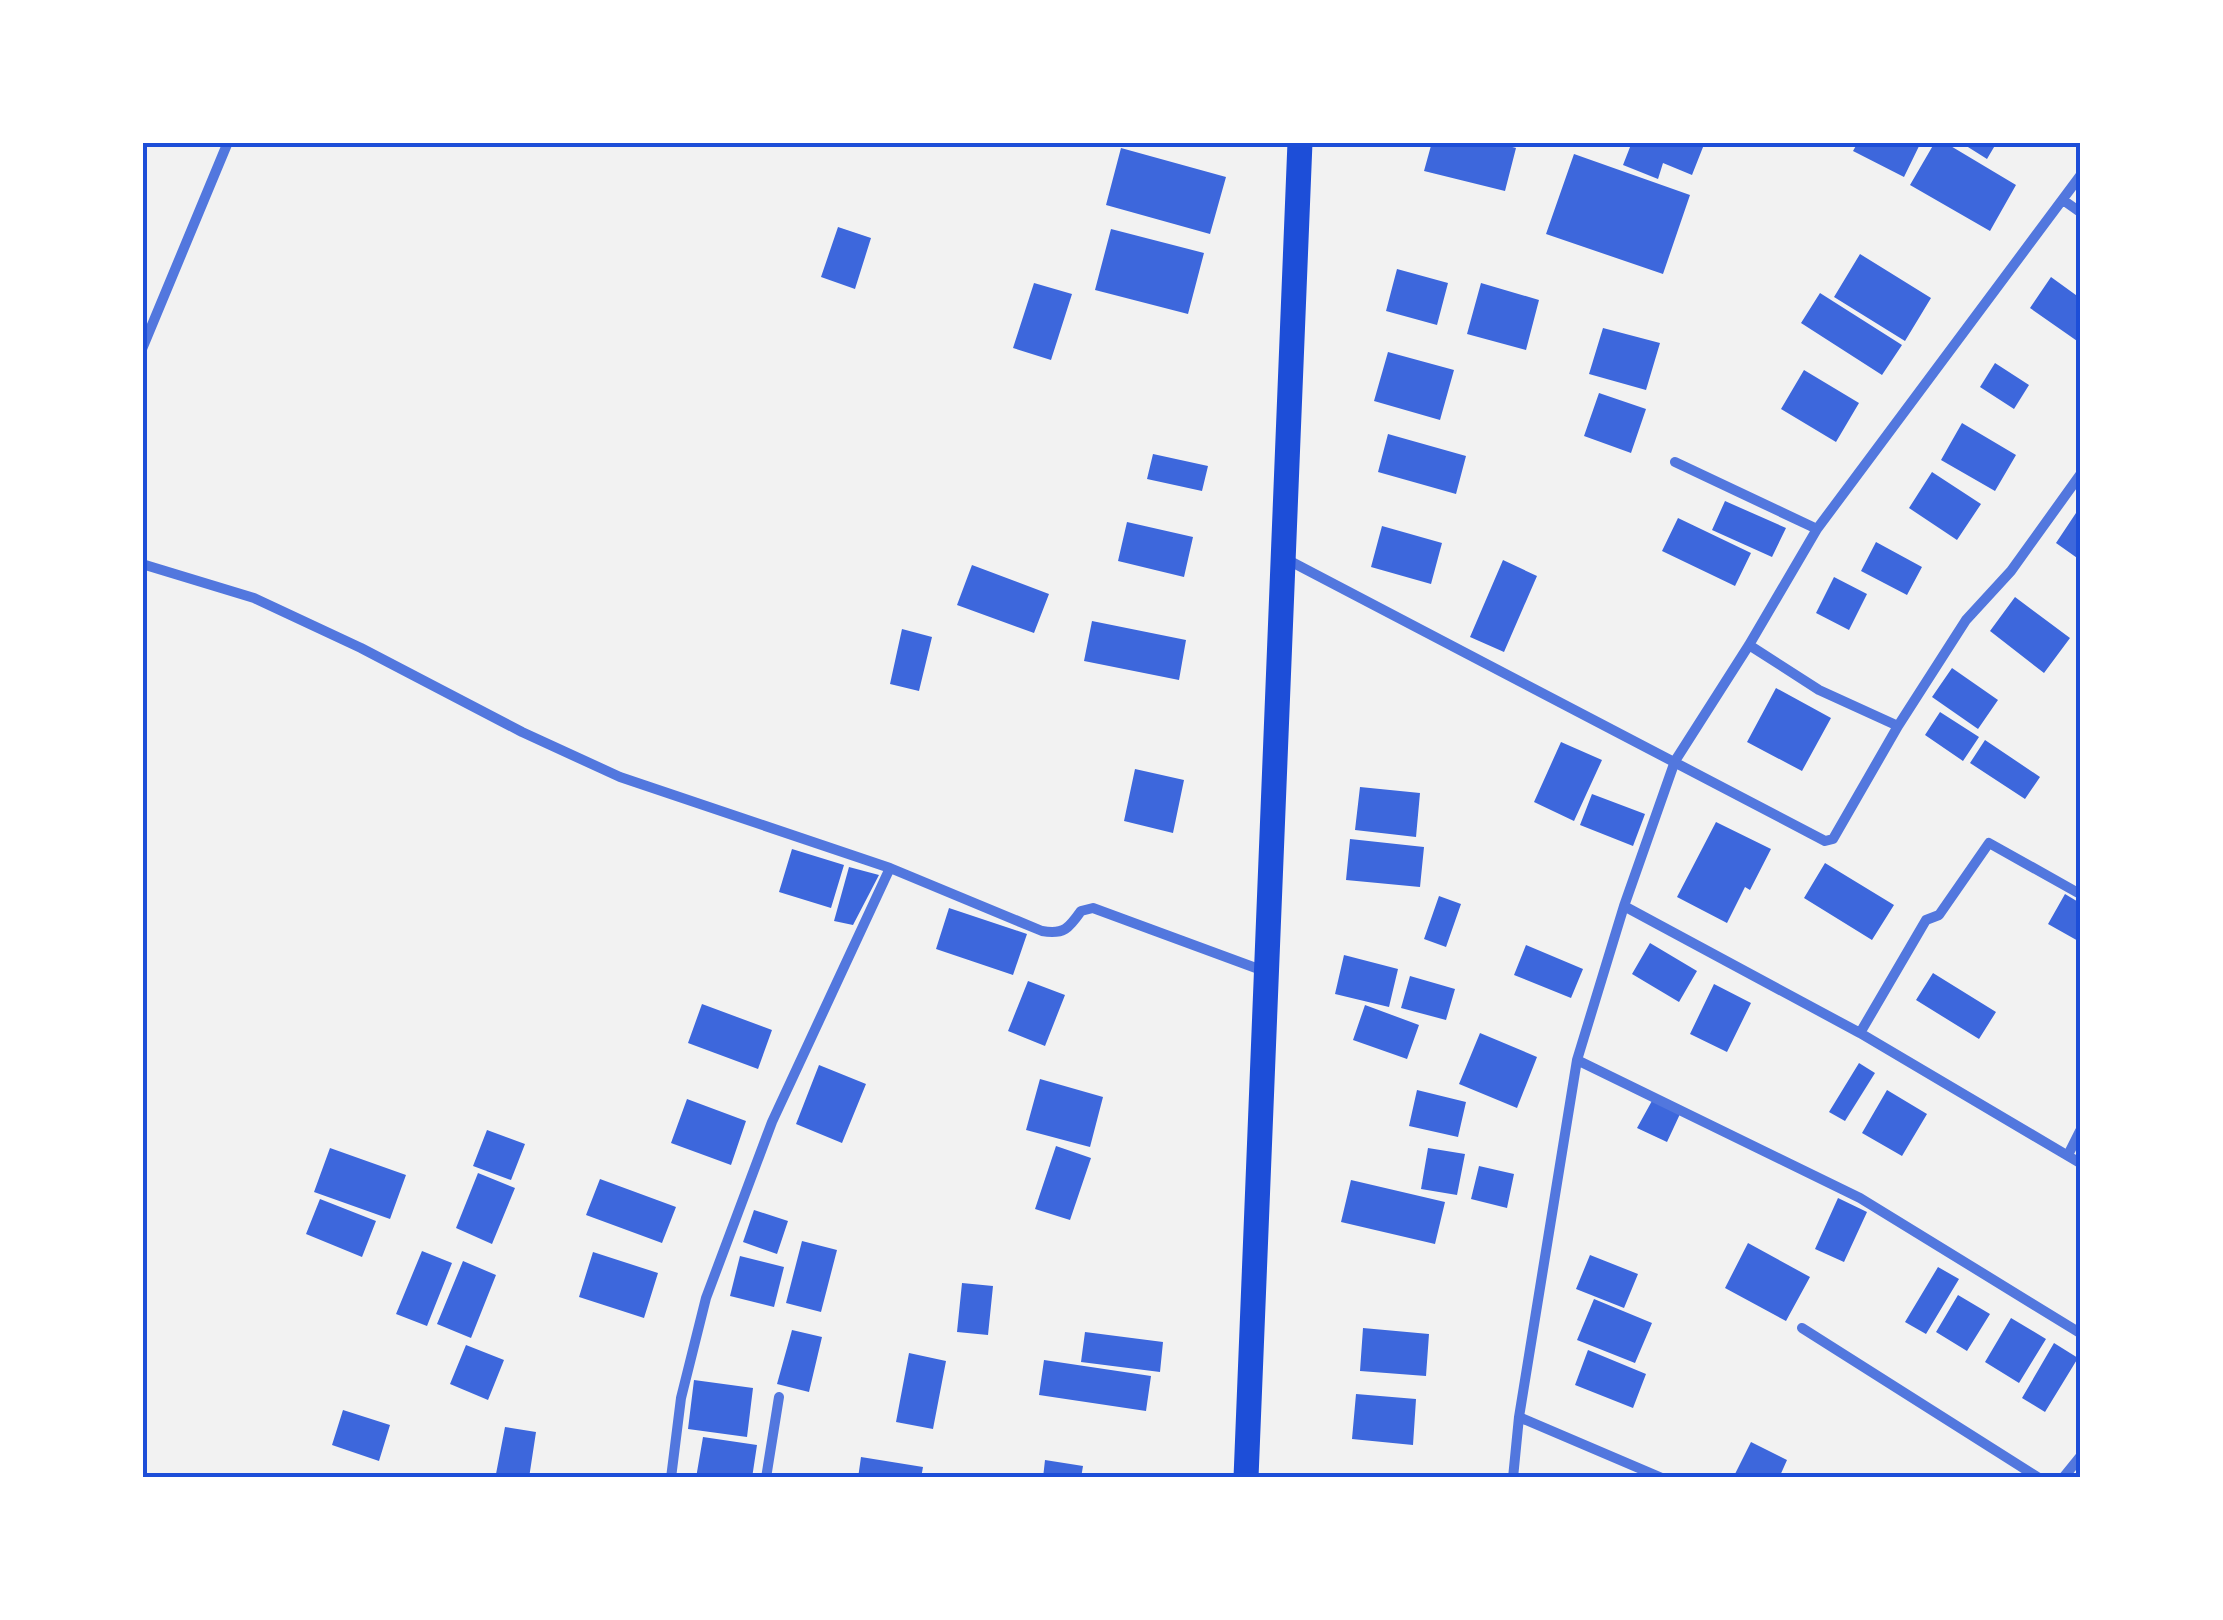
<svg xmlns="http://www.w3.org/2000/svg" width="2223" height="1620" viewBox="0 0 2223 1620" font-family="'Sofia Sans Condensed',sans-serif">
	<rect width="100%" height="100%" fill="#f2f2f2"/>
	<!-- building -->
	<path fill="#3d67dc" d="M1432,142H1494L1516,148L1505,191L1424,171Z
		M1632,142H1705L1692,175L1663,163L1658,179L1623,165Z
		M1858,142H1921L1904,177L1853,151Z
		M1935,142H1944L2016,185L1990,231L1910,185Z
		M1960,142H1997L1987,159Z
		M1121,148L1226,177L1210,234L1106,205Z
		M1574,154L1690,195L1663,274L1546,234Z
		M838,227L871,238L855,289L821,277Z
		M1111,229L1204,253L1188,314L1095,290Z
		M1860,254L1931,298L1905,341L1834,297Z
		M1397,269L1448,283L1437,325L1386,311Z
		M2051,277L2080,298V343L2030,308Z
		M1034,283L1072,294L1051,360L1013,348Z
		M1481,283L1539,300L1526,350L1467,334Z
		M1820,293L1902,345L1882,375L1801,323Z
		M1603,328L1660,343L1646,390L1589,374Z
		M1388,352L1454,370L1440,420L1374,401Z
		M1995,363L2029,385L2014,409L1980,387Z
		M1804,370L1859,403L1836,442L1781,409Z
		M1599,393L1646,409L1631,453L1584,436Z
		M1962,423L2016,455L1995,491L1941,460Z
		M1388,434L1466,456L1456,494L1378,472Z
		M1153,454L1208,466L1202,491L1147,479Z
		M1932,472L1981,504L1957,540L1909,508Z
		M1725,501L1786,528L1772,557L1712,530Z
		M2080,507V560L2056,543Z
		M1678,518L1751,553L1735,586L1662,551Z
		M1127,522L1193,537L1184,577L1118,561Z
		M1382,526L1442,543L1431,584L1371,567Z
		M1876,542L1922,567L1907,595L1861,571Z
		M1503,560L1537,576L1504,652L1470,637Z
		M972,565L1049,594L1034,633L957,605Z
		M1834,577L1867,594L1849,630L1816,613Z
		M2015,597L2070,638L2044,673L1990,631Z
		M1092,621L1186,640L1179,680L1084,661Z
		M902,629L932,637L919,691L890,684Z
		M1952,668L1998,700L1978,729L1932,697Z
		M1776,688L1831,718L1802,771L1747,742Z
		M1940,712L1979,737L1963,761L1925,735Z
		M1985,740L2040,777L2025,799L1970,763Z
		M1561,742L1602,760L1574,821L1534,802Z
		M1135,769L1184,780L1173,833L1124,821Z
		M1360,787L1420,793L1416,837L1355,830Z
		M1592,794L1645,814L1633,846L1580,825Z
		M1716,822L1771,849L1750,890L1745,887L1727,923L1677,897Z
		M1350,839L1424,847L1420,887L1346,880Z
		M792,849L844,865L831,908L779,892Z
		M1825,863L1894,905L1872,940L1804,898Z
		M849,867L879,875L853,925L834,921Z
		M2065,894L2080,903V942L2048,924Z
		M1439,896L1461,904L1446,947L1424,939Z
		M949,908L1027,934L1013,975L936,949Z
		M1650,943L1697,971L1679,1002L1632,974Z
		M1526,945L1583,969L1571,998L1514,975Z
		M1344,955L1398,969L1389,1007L1335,994Z
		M1933,973L1996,1012L1979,1039L1916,1000Z
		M1410,976L1455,989L1446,1020L1401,1008Z
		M1028,981L1065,995L1045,1046L1008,1031Z
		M1714,984L1751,1003L1727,1052L1690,1034Z
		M702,1004L772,1030L758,1069L688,1043Z
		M1365,1005L1419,1025L1407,1059L1353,1040Z
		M1480,1033L1537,1057L1517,1108L1459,1084Z
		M1859,1063L1875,1073L1845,1121L1829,1112Z
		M819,1065L866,1084L842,1143L796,1124Z
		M1040,1079L1103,1097L1090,1147L1026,1130Z
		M1417,1090L1466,1102L1458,1137L1409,1126Z
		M1887,1090L1927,1114L1902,1156L1862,1133Z
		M687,1099L746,1121L731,1165L671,1143Z
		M1653,1099L1680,1114L1667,1142L1637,1128Z
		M487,1130L525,1144L511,1180L473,1166Z
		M1056,1146L1091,1158L1070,1220L1035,1209Z
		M330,1148L406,1175L390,1219L314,1192Z
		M1428,1148L1465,1154L1457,1195L1421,1189Z
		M1479,1166L1514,1174L1507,1208L1471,1199Z
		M478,1173L515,1188L492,1244L456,1228Z
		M600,1179L676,1207L662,1243L586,1215Z
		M1351,1180L1445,1202L1435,1244L1341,1222Z
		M1838,1198L1867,1212L1844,1262L1815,1249Z
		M320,1199L376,1221L362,1257L306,1234Z
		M754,1210L788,1221L777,1254L743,1242Z
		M802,1241L837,1250L821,1312L786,1303Z
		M1748,1243L1810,1277L1786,1321L1725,1288Z
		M422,1251L452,1263L427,1326L396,1314Z
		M593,1252L658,1273L644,1318L579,1297Z
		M1590,1255L1638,1274L1624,1308L1576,1289Z
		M740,1256L784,1267L774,1307L730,1296Z
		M463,1261L496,1275L471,1338L437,1324Z
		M1938,1267L1959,1279L1926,1334L1905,1322Z
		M962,1283L993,1286L988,1335L957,1332Z
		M1958,1295L1990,1314L1967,1351L1936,1332Z
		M1594,1299L1652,1323L1635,1363L1577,1340Z
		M2011,1318L2046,1339L2019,1383L1985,1362Z
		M1363,1328L1429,1334L1426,1376L1360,1371Z
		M792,1330L822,1337L809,1392L777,1384Z
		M1085,1332L1163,1342L1160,1372L1081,1362Z
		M2054,1343L2078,1358L2045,1412L2022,1398Z
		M466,1345L504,1360L488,1400L450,1384Z
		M1588,1350L1646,1374L1633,1408L1575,1385Z
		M909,1353L946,1361L933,1429L896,1422Z
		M1044,1360L1151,1376L1146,1411L1039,1395Z
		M694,1380L753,1388L747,1437L688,1429Z
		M1356,1394L1416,1399L1413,1445L1352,1439Z
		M343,1410L390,1425L379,1461L332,1445Z
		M505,1427L536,1432L529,1478L496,1474Z
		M703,1437L757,1445L752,1478H696Z
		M1751,1442L1787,1460L1779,1478H1733Z
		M861,1457L923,1467L921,1478H858Z
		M1045,1460L1083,1466L1081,1478H1043Z"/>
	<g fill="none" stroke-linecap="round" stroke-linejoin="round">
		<!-- minor -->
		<path stroke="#5277de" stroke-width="10" d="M2063,200L2080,212
			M142,349L228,142
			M1675,462L1817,529
			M1286,559L1825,841L1833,839L1898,726
			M142,564L254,598L361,648L522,732L620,777L890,868L1042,931C1064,935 1069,928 1081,911L1093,908L1264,971
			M1749,645L1819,690L1898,726L1966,620L2011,571L2080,475
			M1624,906L1860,1033L2080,1163
			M1860,1033L1926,920L1939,915L1989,843L2080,894
			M1577,1060L1860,1198L2080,1333
			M2068,1155L2080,1131
			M1802,1328L2039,1478
			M1519,1417L1662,1478
			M671,1478L681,1398L706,1298L772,1122L890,868
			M766,1478L779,1397
			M1513,1478L1519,1417L1577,1060L1624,906L1675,761L1749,645L1817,529L2080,176
			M2063,1478L2080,1457"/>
		<!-- primary -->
		<path stroke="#1d4ed8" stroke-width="25" d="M1246,1478L1300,142"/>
	</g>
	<!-- border -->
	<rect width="2223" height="1620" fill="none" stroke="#ffffff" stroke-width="290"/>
	<rect x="145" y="145" width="1933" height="1330" fill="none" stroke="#1d4ed8" stroke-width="4"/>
</svg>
